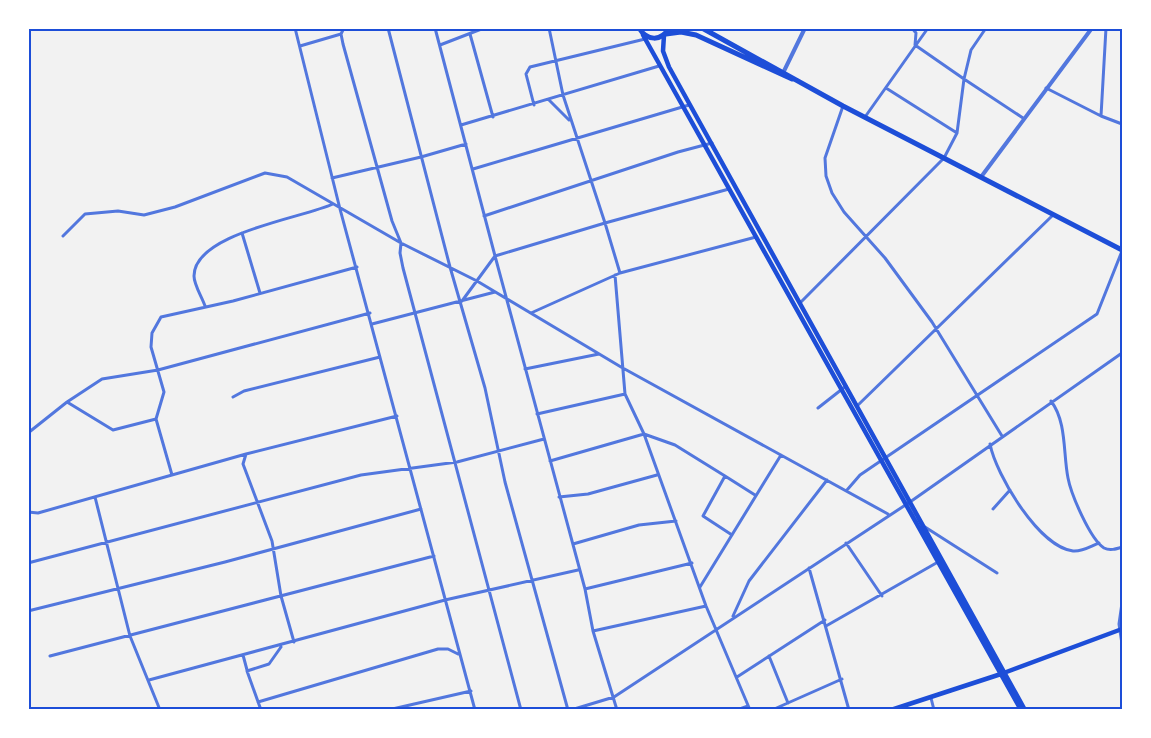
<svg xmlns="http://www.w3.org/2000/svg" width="1151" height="738" viewBox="0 0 1151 738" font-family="'PT Sans',sans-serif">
	<rect width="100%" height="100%" fill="#f2f2f2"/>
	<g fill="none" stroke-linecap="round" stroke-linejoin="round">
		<!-- minor -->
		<path stroke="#5277de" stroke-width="3" d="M295,28L340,209L475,710
			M344,28L341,34L343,44L392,221L401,243L400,253L403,268L521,710
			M388,28L450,267L485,388L505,482L568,710
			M435,28L495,256L605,223L563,95L549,28
			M912,28L916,33L915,45L964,79L971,50L986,28
			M158,29L159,28
			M470,34L493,117
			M440,45L484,28
			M300,46L341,34
			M886,88L957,133
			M1046,88L1101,116L1122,124
			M549,100L569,120
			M534,105L526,74L530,67L645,39
			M843,106L825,158L826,176L832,193L844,212L885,258L932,322L1002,436
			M1101,116L1106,28
			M865,117L928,28
			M461,125L659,66
			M473,169L689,105
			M332,178L421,157L466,144
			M484,216L678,152L712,143
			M242,233L260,293
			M63,236L85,214L118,211L144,215L175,207L265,173L287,177L401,243L477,281L621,367L888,514
			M495,256L585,589L593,631L617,710
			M620,273L605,223L729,189
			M615,275L625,394L644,434L706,606L750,710
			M462,301L495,256
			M800,303L944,158L957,133L964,79L1023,118
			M205,306C202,297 194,285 194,276C194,233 303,218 333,204
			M531,313L620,273L756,237
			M372,324L495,292
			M525,369L599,354
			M233,397L244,391L380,357
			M1051,401C1067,422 1063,454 1068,478C1071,494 1090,539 1104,548C1110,551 1116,549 1122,547
			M67,402L113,430L156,419
			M857,406L1053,215
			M818,408L846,386
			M537,414L625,394
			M28,433L67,402L102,379L158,370L370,313
			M990,444C996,475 1039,547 1073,551C1082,552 1091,546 1099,543
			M246,454L243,464L272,541L281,596L294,642
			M550,461L644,434L675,445L725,476
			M172,475L156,419L164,392L151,347L152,333L161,317L233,301L357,267
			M847,490L860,475L1097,314L1122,251
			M95,497L130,636L160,710
			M559,497L588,494L657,475
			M993,509L1010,490
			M28,512L38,513L246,454L397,416
			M925,527L997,573
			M732,535L703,516L725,476L755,495
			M846,543L882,596
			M573,544L639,525L676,521
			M28,563L361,475L457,462L544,439
			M809,568L849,710
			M700,587L781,455
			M585,589L692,563
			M1122,603L1119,624L1122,644
			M28,611L225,562L421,509
			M733,616L749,581L827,480
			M826,626L938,562
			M593,631L706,606
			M243,655L247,670
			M50,656L434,556
			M769,656L788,703
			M737,677L825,620
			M149,680L445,600L578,570
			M931,698L934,710
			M258,702L438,649H448L458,654
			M261,710L247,671L269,664L281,647
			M388,710L471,691
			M571,710L614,697L910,502L1122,353
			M737,710L748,706
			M772,710L842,679"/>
		<!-- tertiary -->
		<path stroke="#5277de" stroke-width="4" d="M784,71L805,28
			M981,177L1092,28"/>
		<!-- primary -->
		<path stroke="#1d4ed8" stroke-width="4.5" d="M643,35L1021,710
			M664,35L663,51L669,67L1025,710
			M891,710L1001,674L1122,629"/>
		<!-- trunk -->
		<path stroke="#1d4ed8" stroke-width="5" d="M639,28C647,41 661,42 669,28
			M702,28L843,106L1122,250
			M666,34L681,32L696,35L792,79"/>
	</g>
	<!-- border -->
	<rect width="1151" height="738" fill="none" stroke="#ffffff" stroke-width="60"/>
	<rect x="30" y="30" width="1091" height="678" fill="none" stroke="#1d4ed8" stroke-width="2"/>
</svg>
